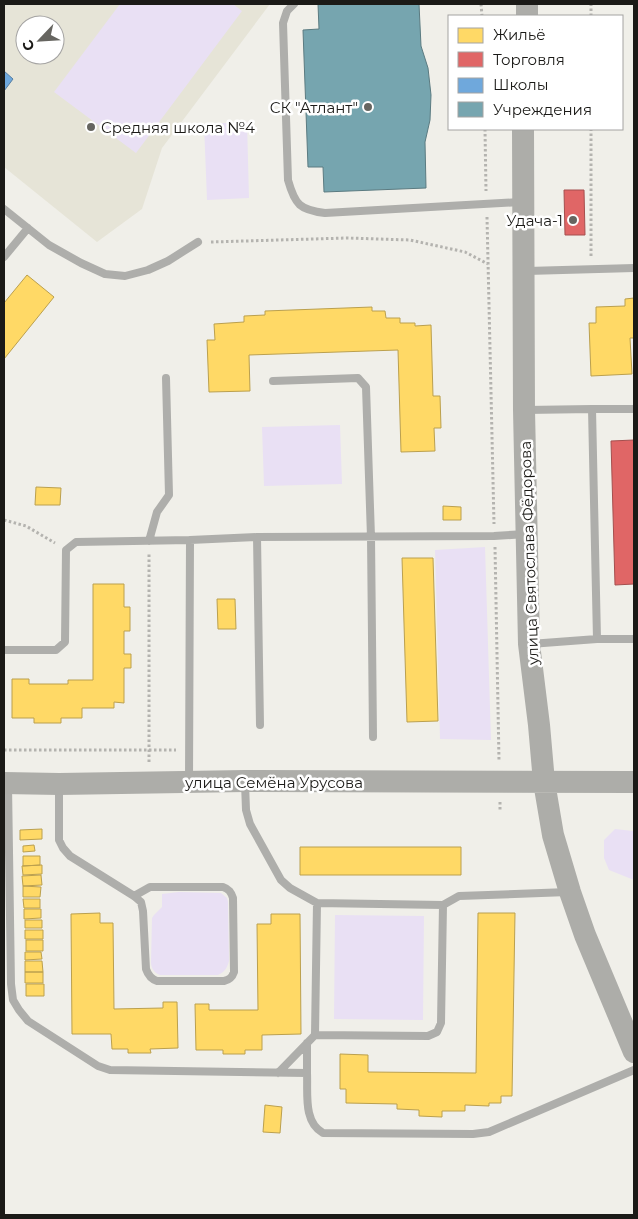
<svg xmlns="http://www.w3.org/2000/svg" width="638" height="1219" viewBox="0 0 638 1219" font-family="Montserrat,sans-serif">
	<rect width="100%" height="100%" fill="#f0efe9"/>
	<!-- built -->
	<path fill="#e6e4d7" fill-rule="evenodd" d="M4,4H270L162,148L142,209L97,242L4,167V91L13,79L4,71ZM25,25H55V55H25Z"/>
	<!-- green -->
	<path fill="#e9e0f4" d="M120,4H233L242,11L136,153L54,92Z
		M247,122L249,198L207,200L204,124Z
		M340,425L342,484L264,486L262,427Z
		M485,547L491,740L440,739L435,550Z
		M615,829L633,831L634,833V880L609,870L604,858V840Z
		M179,892L221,893L227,898L228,902L229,961C227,968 225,972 218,975H160C154,973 151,968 151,962L152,918L154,915L162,907V894Z
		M335,915L424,916L423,1020L334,1019Z"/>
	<!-- homes -->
	<path fill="#ffd966" stroke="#bba04e" d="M27,275L54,297L4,359V303Z
		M634,298V338H630L632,374L591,376L589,323H596V307L625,306V299Z
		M372,307V311H385L386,318H400V323H415V326L431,325L433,396H440L441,428H434L435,451L401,452L398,350L249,355L250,391L209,392L207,340H215L214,324L244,322V316L265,315V311Z
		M36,487L61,488L60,505H35Z
		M443,506L461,507V520H443Z
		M402,558H433L438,721L407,722Z
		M93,584H124V607H130V631H124V654H131V668H124V703L114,702V708H82V718H61V723H34V718H12V679H29V684H68V680H93Z
		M217,599H235L236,629H218Z
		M42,829V839L20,840V830Z
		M34,845L35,851L23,852V846Z
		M300,847H461V875H300Z
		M23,856H40V865L23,866Z
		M42,865V874L23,875L22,866Z
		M41,875L42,885L23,886L22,876Z
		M23,886L41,887L40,897H23Z
		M23,899H40V908H24Z
		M24,909H41V918L24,919Z
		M100,913V923H113L114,1009L163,1008V1002H177L178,1048L150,1049L151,1053H128V1049H112L111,1034H72L71,914Z
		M478,913H515L512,1096H501V1103H489V1106L465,1105V1111H442V1117L419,1116V1110L397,1109V1104L346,1103V1089H340V1054L368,1055V1072L476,1073Z
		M271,914H300L301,1034L262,1035V1050H245V1054H223V1050H196L195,1004H209V1010H258L257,924H271Z
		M25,920H42V928H25Z
		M25,930H43V939H25Z
		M26,940H43V951H26Z
		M25,952H41L42,959L25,960Z
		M25,961H42L43,972H25Z
		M25,972H43V983H25Z
		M26,984H44V996H26Z
		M265,1105L282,1107L280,1133L263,1132Z"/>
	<!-- shops -->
	<path fill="#e06666" stroke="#a54f4e" d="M564,190H584L585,235H565Z
		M634,440V584L615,585L611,441Z"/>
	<!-- schools -->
	<path fill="#6fa8dc" stroke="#567da1" d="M4,71L13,79L4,91Z"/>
	<!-- public -->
	<path fill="#76a5af" stroke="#5b7b81" d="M318,4H419L421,46L428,68L431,95L430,120L425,142L426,188L324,192L323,167H308L303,30L319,29Z"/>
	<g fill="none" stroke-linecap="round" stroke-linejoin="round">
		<!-- path -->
		<path stroke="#b4b3af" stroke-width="3" stroke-dasharray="2.5 2.5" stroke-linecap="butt" d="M481,4L482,16
			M591,16V4
			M485,129L486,191
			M487,217L494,524
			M211,242L347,238L410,240L465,252L488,264
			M591,256V129
			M4,520L26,526L55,543
			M495,547L499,761
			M4,750H176
			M149,762V553
			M500,802V812"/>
		<!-- lane -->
		<path stroke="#aeaeab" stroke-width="8" d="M294,4L287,11L283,23L288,180C295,205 300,210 325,213L520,202
			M4,209L49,245L81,263L105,274L125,276L148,270L168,261L198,242
			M4,257L28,228
			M527,271L634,268
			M273,381L358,378L366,387L371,537L373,737
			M592,409H634
			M526,410L592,409L597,639L530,644
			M257,537L260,725
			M190,540L257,537L494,536L526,534
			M149,541L157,512L169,495L166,378
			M597,639H634
			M4,650H56L65,642L66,550L76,542L190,540L189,780
			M245,783L246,810L250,824L281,880L290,888L317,903
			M8,785L11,984L13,1000L19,1010L28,1021L98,1066L110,1070L307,1073C308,1093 303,1122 323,1133L473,1134L489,1132L634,1070
			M59,786V840L63,848L70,856L134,896L141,902L143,911L146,969C148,975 151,979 157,981H224C229,980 232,978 234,972L233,898C231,892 229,889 223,887H150L134,896
			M315,1035L317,903L443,905
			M307,1043V1073
			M278,1073L315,1035L428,1036L437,1032L441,1023L443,905L459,896L568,892"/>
		<!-- secondary -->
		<path stroke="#adada9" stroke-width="22" d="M527,16V4
			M523,129L524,410L529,644L539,725L544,782L553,835L570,892L585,935L634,1052
			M4,783L59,784L245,781L634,782"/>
	</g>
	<!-- markers -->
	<g fill="#666560" stroke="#fff" stroke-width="2">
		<circle cx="368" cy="107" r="5"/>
		<circle cx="91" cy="127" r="5"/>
		<circle cx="573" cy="220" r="5"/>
	</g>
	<g text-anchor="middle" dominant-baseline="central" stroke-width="5" stroke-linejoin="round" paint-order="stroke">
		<!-- poi labels -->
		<g font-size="15" fill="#1b1a17" stroke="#fff" text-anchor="end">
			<text x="358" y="107">СК "Атлант"</text>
			<text x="101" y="127" text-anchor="start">Средняя школа №4</text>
			<text x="563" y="220">Удача-1</text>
		</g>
		<!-- street labels -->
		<g font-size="15" fill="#1b1a17" stroke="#fff">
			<text transform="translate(529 553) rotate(-92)">улица Святослава Фёдорова</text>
			<text x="274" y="782">улица Семёна Урусова</text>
		</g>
	</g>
	<!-- border -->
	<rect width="638" height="1219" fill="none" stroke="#1b1a17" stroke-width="10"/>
	<!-- legend -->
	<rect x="448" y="15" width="175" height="115" fill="#ffffff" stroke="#a4a3a2"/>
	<rect x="458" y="28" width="25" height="15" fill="#ffd966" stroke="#a4a3a2"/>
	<text x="493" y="40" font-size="15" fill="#1b1a17">Жильё</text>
	<rect x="458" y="52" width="25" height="15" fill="#e06666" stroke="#a4a3a2"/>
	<text x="493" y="65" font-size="15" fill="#1b1a17">Торговля</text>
	<rect x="458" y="78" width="25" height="15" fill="#6fa8dc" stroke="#a4a3a2"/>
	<text x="493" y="90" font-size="15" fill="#1b1a17">Школы</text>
	<rect x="458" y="102" width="25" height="15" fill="#76a5af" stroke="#a4a3a2"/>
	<text x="493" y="115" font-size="15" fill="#1b1a17">Учреждения</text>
	<!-- north arrow -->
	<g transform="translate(40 40) rotate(245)"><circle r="24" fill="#ffffff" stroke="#a4a3a2"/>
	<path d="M0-4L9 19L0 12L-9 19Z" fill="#666560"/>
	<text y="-8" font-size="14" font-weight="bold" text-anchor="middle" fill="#1b1a17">С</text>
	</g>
</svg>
